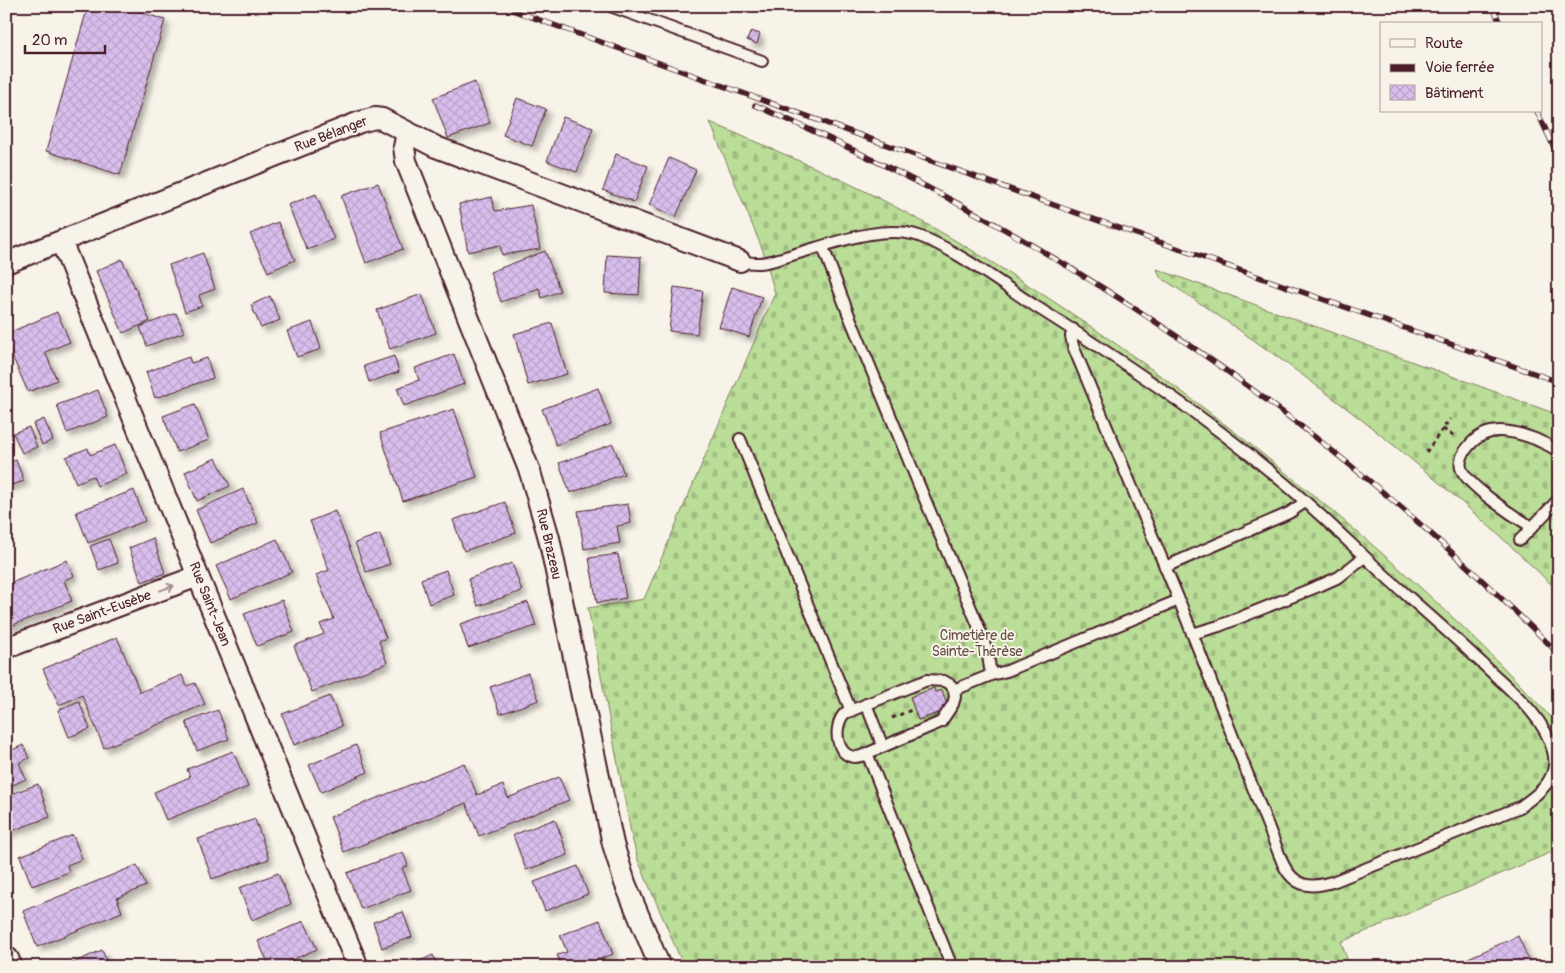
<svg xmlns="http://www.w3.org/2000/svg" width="1565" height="973" viewBox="0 0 1565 973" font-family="Pangolin,sans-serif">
	<defs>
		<pattern id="cemetery-stones" width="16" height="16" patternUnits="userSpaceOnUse" patternTransform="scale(1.25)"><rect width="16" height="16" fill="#badd97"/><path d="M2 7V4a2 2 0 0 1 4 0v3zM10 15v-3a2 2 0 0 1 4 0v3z" fill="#a1bd82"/></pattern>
		<pattern id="building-cross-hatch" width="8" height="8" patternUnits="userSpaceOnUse" patternTransform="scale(1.25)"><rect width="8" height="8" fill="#d8beec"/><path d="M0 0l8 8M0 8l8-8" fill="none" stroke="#bba3cb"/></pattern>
		<filter id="shadow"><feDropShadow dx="4.5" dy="4.5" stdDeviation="2.5" flood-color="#0004"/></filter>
	</defs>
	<rect width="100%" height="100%" fill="#f7f3e8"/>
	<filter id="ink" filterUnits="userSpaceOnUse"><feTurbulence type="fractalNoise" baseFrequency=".02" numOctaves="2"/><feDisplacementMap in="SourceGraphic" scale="10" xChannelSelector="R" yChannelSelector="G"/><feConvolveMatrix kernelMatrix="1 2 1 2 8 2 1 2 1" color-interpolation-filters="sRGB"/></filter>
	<g filter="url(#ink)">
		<!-- cemetery -->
		<path fill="url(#cemetery-stones)" stroke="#827e61" d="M710,122C771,149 834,174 892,205C1030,279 1159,370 1280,468C1338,515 1394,562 1448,613C1487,649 1522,687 1559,726V849L1341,942L1350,967H684L638,860L632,838L588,608L644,599L775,293L763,251Z
			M1157,269L1559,415V592C1438,473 1302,369 1160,277Z"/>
		<!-- building -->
		<path fill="url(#building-cross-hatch)" stroke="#4a1f2b" filter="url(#shadow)" d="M88,6H122L165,20L120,175L46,151Z
			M751,31L760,34L757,44L747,40Z
			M475,82L490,123L448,138L433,98Z
			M517,98L546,109L532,146L503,135Z
			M563,117L593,128L577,172L547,161Z
			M616,154L648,166L634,202L603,190Z
			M669,158L696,170L676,217L649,205Z
			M378,183L403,249L366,263L341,196Z
			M316,194L334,239L307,250L288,205Z
			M492,197L495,211L531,205L540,249L502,255L500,245L468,252L459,204Z
			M278,222L295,260L268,272L250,234Z
			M545,251L560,291L542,298L539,288L501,302L490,272Z
			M203,253L215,289L199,295L202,306L185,312L169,265Z
			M607,255L641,257L639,295L605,293Z
			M122,259L150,321L123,333L96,271Z
			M674,287L703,291L697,334L669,331Z
			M732,287L762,297L749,337L719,327Z
			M422,294L436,333L390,349L377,310Z
			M270,296L280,320L261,328L251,305Z
			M57,312L70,342L45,352L57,380L28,392L6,342V334Z
			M176,313L184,332L147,346L140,327Z
			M312,322L321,349L297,357L287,331Z
			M552,323L567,374L528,385L514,334Z
			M454,354L464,384L404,406L397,388L419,380L415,368Z
			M394,356L399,372L369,382L364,366Z
			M189,357L191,363L207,358L213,378L155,398L146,372Z
			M598,388L611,424L556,445L542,409Z
			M98,390L108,417L67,433L57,405Z
			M195,404L209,440L177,452L163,416Z
			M454,409L477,477L403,501L380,433Z
			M44,419L53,440L42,445L33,424Z
			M29,427L37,447L22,453L13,433Z
			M613,444L624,474L570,493L559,463Z
			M115,445L127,474L97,486L93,476L76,483L66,457L88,448L90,455Z
			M216,458L230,486L197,501L185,472Z
			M16,460L24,481L6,487V464Z
			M243,489L258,523L210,543L196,510Z
			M134,490L145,521L88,543L76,512Z
			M505,502L516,533L464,551L453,520Z
			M628,504L631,523L617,526L620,543L584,549L578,511Z
			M335,511L386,638L379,641L387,663L312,692L294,646L324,634L320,624L334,619L316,575L329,570L310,521Z
			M380,534L390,564L366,572L355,543Z
			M153,538L165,573L142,582L129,548Z
			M109,539L118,563L99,570L90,546Z
			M277,539L292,572L231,599L216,566Z
			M618,554L626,598L597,603L589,558Z
			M67,560L74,576L64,580L72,601L6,628V585Z
			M512,563L522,591L478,606L468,579Z
			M446,570L454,595L429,604L421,579Z
			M282,600L294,632L257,646L244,614Z
			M528,602L536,626L468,648L460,624Z
			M117,637L140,692L182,675L187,686L195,683L205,704L104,748L82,695L59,705L43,669Z
			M528,673L539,700L500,714L490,687Z
			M934,688L935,692L942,690L947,705L942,706L944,711L918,720L910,697Z
			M330,696L342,726L294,745L282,714Z
			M79,701L90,729L69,737L58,710Z
			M218,710L229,739L197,751L186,722Z
			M23,745L29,758L19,763L26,779L6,788V753Z
			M356,745L368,772L321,792L309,765Z
			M233,751L248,787L166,820L154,792L190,777L187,769Z
			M464,763L477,795L503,785L508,798L559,777L569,800L479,836L466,803L344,852L330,817Z
			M38,784L50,817L6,833V796Z
			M255,819L269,859L212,879L198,839Z
			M555,819L568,855L526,870L513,835Z
			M73,835L82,859L67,865L69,872L32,886L20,856Z
			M403,852L408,866L402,868L411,890L361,909L347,873Z
			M137,865L146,886L117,898L122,912L37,947L23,911Z
			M578,866L588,894L545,911L534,882Z
			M278,873L291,904L252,920L239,888Z
			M403,912L412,937L382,948L373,922Z
			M600,920L613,954L579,967H562L557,955L567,952L560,935Z
			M304,921L317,949L276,967H270L258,941Z
			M1518,936L1532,967H1448Z
			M102,950L109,967H64Z
			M433,955L438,967H407Z"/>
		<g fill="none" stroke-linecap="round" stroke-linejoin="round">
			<defs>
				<path id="service" d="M610,6L762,61
					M823,247L848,313L921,490L978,625L988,655L991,675
					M740,261C762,266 771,261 792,255C829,245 882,223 919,236C957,250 1000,283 1035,306C1119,359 1202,414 1278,478C1321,513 1360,554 1402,591C1430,616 1459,641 1486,667C1511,691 1544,716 1553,751C1560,778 1540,793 1520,807L1335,881C1311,889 1295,888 1283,864L1179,600L1007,671L991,675L954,690
					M1073,329L1071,336L1073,346L1179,600
					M740,439L851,711
					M1532,527C1515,517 1466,485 1461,468C1459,460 1463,453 1468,447C1486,424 1511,430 1535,439C1543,443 1552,446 1559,452
					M1520,540L1559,499
					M1165,567L1289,513L1305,502
					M1192,634L1219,626L1321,585L1339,577L1364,557
					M927,680L944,681L951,685L954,690L955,697L953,704L941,722L861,756C837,763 831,727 845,713Z
					M866,704L883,747
					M867,753L952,967"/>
				<path id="minor" d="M407,133L404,147L406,161L530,472L549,538L613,844L625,883L660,967
					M61,241L358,967
					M6,263L360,122L375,118L382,119L436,147L740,261
					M6,648L198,576"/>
				<path id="tertiary" d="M6,960L9,967"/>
			</defs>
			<!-- service casing -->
			<use href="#service" stroke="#4a1f2b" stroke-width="14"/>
			<!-- minor casing -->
			<use href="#minor" stroke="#4a1f2b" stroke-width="24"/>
			<!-- tertiary casing -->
			<use href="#tertiary" stroke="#4a1f2b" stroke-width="29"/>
			<!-- path -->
			<path stroke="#4a1f2b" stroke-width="3" stroke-dasharray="4 4" stroke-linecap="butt" d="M1443,429L1455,437
				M1426,452L1450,419
				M892,718L914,709"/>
			<!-- service -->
			<use href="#service" stroke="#f7f3e8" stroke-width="10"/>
			<!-- minor -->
			<use href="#minor" stroke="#f7f3e8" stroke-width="20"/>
			<!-- tertiary -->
			<use href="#tertiary" stroke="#f7f3e8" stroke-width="25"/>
			<defs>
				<path id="rail" d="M501,6L1065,209L1559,382
					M1493,6L1500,24
					M755,105C974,200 1182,326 1366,478C1433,533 1497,593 1559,654
					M1537,111L1559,158"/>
			</defs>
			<!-- rail casing -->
			<use href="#rail" stroke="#4a1f2b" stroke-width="5.5"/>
			<!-- rail -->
			<use href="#rail" stroke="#f7f3e8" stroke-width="4" stroke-dasharray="11" stroke-linecap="butt"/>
		</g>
		<!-- one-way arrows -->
		<defs><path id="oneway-shaft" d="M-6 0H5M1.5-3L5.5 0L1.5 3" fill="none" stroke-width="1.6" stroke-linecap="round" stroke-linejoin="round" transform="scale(1.25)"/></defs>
		<use stroke="#a0898a" href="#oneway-shaft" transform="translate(167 588) rotate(-20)"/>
	</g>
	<g text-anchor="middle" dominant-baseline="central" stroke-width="4" stroke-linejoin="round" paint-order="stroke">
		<!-- street labels -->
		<g font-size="14" fill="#4a1f2b" stroke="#f7f3e8">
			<text transform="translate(331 134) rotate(-21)">Rue Bélanger</text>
			<text transform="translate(549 544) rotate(77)">Rue Brazeau</text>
			<text transform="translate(210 604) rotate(68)">Rue Saint-Jean</text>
			<text transform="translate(102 612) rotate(-20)">Rue Saint-Eusèbe</text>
		</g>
		<!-- park labels -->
		<g font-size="14" fill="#664e46" stroke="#f7f3e8">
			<text x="977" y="635">Cimetière de<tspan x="977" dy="16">Sainte-Thérèse</tspan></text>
		</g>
	</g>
	<!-- margin -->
	<rect width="1565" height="973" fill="none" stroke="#f7f3e8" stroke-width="25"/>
	<rect x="12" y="12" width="1540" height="948" fill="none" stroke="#4a1f2b" stroke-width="2" filter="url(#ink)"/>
	<!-- legend -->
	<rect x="1380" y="22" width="162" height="90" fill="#f7f3e8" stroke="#b29e9c"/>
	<rect x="1390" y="39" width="25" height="8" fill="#f7f3e8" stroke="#b29e9c"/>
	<text x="1425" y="48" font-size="15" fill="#4a1f2b">Route</text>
	<rect x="1390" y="64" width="25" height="8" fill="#4a1f2b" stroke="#b29e9c"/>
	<text x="1425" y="72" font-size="15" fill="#4a1f2b">Voie ferrée</text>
	<rect x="1390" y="85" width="25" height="15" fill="url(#building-cross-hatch)" stroke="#b29e9c"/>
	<text x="1425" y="98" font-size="15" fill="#4a1f2b">Bâtiment</text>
	<!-- scale -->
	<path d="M25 45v8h80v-8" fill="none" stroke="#4a1f2b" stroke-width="2.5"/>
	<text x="32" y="45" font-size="15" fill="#4a1f2b" stroke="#f7f3e8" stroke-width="4" paint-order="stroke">20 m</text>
</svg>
